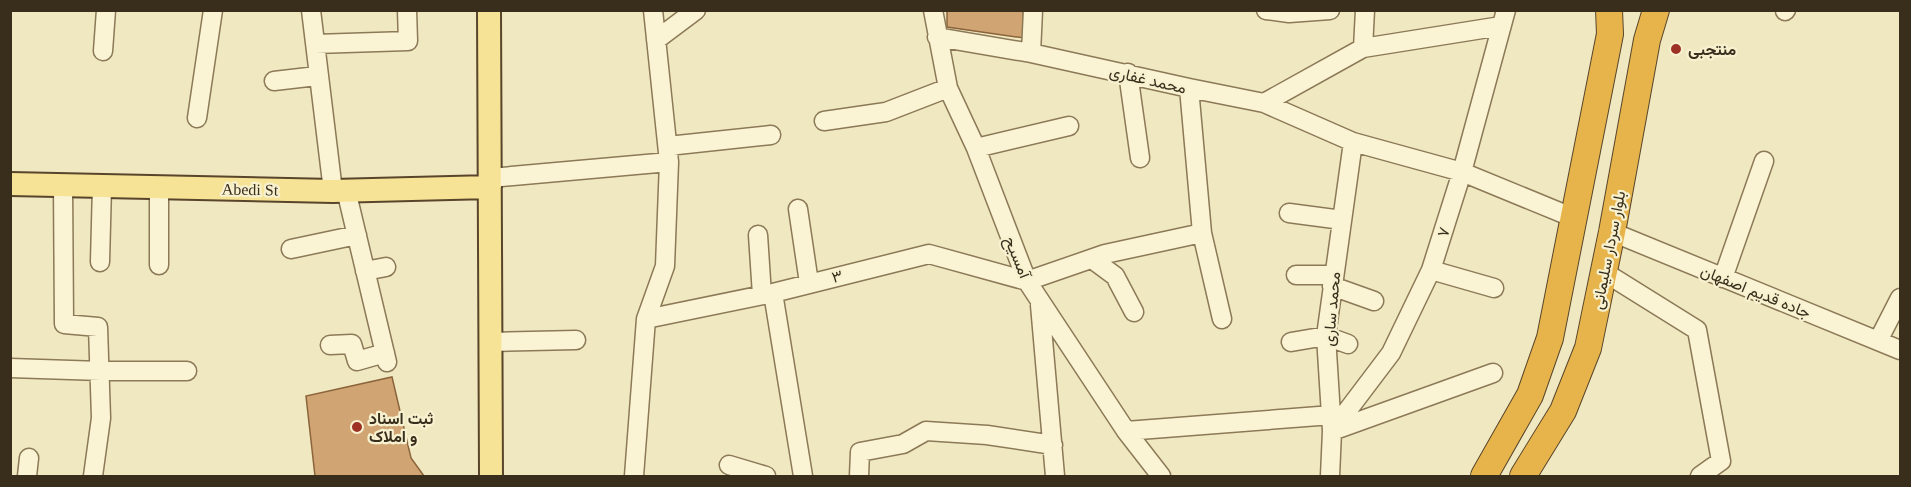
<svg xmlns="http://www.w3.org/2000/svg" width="1911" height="487" font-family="'Times New Roman',Vazirmatn,serif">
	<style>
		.building { fill: #d1a573; stroke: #8b643b; stroke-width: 1.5 }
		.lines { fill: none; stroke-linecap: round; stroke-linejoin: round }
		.minor-casing { stroke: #8b7957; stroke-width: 21 }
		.major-casing { stroke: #58452b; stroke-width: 26 }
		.highway-casing { stroke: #58452b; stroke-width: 28 }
		.minor { stroke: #fbf4d4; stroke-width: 18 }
		.major { stroke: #f6e395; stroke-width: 22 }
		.highway { stroke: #e6b44b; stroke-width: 26 }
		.poi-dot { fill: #9d3123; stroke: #f7f1d0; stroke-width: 2 }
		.labels { text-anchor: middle; stroke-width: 4.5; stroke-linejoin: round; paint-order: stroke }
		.poi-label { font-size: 16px; font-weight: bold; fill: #392e1c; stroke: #f7f1d0; text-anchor: start }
		.street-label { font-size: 16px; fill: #392e1c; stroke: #f7f1d0 }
	</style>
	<rect width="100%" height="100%" fill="#f0e8c0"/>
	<path class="building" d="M947 10H1023L1024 38 947 27Z
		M392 377 411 458 424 476H315L306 396Z"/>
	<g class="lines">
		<g class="minor-casing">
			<path id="minor" d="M311 10 333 191
				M933 10 948 88 976 148 1027 281 1126 431 1161 476
				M1266 10 1289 13 1330 10
				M1785 11 1786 10
				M937 37 1031 53 1189 88 1264 103 1353 142 1462 172 1574 218
				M656 40 696 10
				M315 44 408 41 407 10
				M1363 48 1365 10
				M103 51 106 10
				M1031 53 1033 10
				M1128 73 1140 158
				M274 81 317 76
				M1189 88 1202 233 1222 319
				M1264 103 1363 48 1501 26
				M197 118 213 10
				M824 121 886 112 948 88
				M668 146 771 135
				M976 148 1069 126
				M490 178 669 162
				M63 185 64 324 98 327 101 418 93 476
				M159 187V265
				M346 190 387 362
				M798 209 809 283
				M1289 213 1342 220
				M1612 232 1900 350
				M758 235 762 295
				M291 249 357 235
				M1092 259 1115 276 1134 312
				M100 262 102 186
				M1431 270 1494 288
				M365 271 386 267
				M1604 272 1697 330 1721 461 1700 476
				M1296 275H1333
				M1723 278 1764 161
				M1332 286 1374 301
				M773 293 803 476
				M1040 305 1055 476
				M646 319 773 293 929 254 1027 281 1105 254 1202 233
				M1878 341 1900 298
				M491 342 576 340
				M1291 342 1326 336 1348 344
				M330 345 352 344 357 361 385 353
				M10 368 101 371H187
				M1126 431 1332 415
				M1332 431 1391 353 1431 270 1462 172 1506 10
				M1332 431 1493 373
				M729 465 766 476
				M27 476 29 458
				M634 476 646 319 665 266 669 162 653 10
				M859 476 860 452 903 444 926 431 987 435 1053 445
				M1330 476 1332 431 1326 336 1353 142"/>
		</g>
		<g class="major-casing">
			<path id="major" d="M489 10 491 476
				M10 184 333 191 490 187"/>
		</g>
		<g class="highway-casing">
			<path id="highway" d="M1484 476 1530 395 1550 338 1610 34 1609 10
				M1523 476 1563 411 1588 348 1612 232 1647 40 1656 10"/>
		</g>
		<use href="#minor" class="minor"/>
		<use href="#major" class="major"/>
		<use href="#highway" class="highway"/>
	</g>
	<g class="poi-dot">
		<circle cx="1676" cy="49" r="6"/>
		<circle cx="357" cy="427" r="6"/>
	</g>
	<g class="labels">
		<g class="poi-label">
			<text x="1688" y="55">منتجبی</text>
			<text x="369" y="424">ثبت اسناد<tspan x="369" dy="18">و املاک</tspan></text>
		</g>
		<g class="street-label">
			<text transform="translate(1148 79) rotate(13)" y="6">محمد غفاری</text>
			<text transform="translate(250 189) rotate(1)" y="6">Abedi St</text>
			<text transform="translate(1443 232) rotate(-72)" y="6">۷</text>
			<text transform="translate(1608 250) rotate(-79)" y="6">بلوار سردار سلیمانی</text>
			<text transform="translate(1018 257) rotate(68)" y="6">آمسیح</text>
			<text transform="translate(837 276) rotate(-14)" y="6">۳</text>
			<text transform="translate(1756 291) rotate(22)" y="6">جاده قدیم اصفهان</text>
			<text transform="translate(1331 309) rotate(-85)" y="6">محمد ساری</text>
		</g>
	</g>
	<rect width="1911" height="487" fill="none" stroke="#392e1c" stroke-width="24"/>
</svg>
